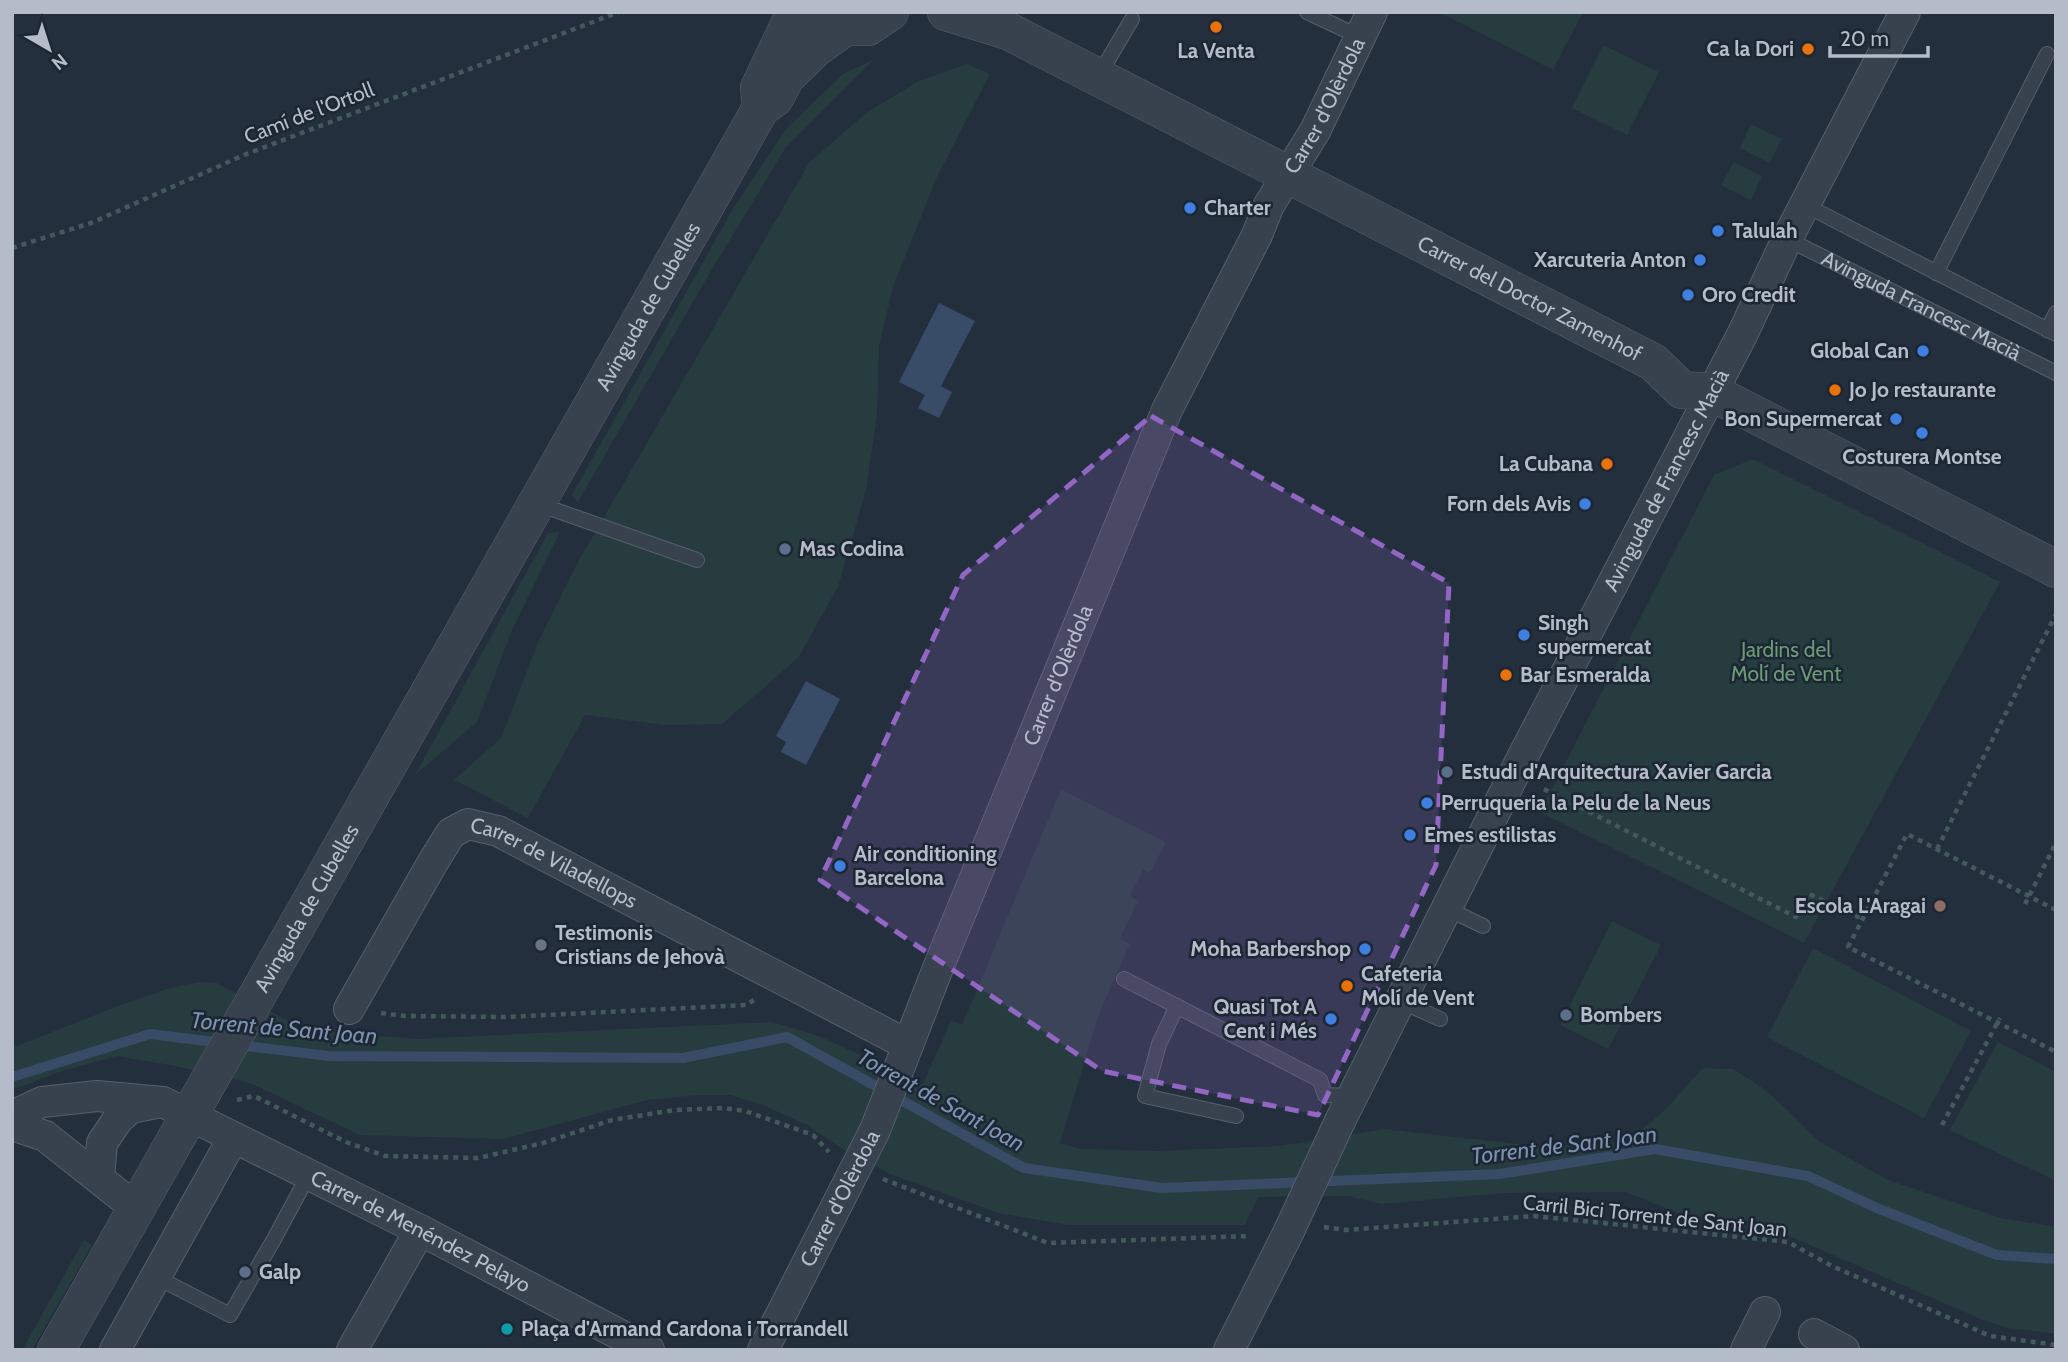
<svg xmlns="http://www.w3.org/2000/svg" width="2068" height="1362" font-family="Cabin,sans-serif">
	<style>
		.green { fill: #263c3f }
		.water { fill: #394c67 }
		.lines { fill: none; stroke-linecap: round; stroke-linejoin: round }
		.stream { stroke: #394c67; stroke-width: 10 }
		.service-casing { stroke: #565f6c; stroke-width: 16 }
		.minor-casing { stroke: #565f6c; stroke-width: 32 }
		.tertiary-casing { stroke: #565f6c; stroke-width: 38 }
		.path { stroke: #44595c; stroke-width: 4.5; stroke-dasharray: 5 5; stroke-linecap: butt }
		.service { stroke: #38414e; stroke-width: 14 }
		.minor { stroke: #38414e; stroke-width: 30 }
		.tertiary { stroke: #38414e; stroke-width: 37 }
		.minor-bridge-casing { stroke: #565f6c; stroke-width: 32; stroke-linecap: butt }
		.minor-bridge { stroke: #38414e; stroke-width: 30 }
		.marked { fill: #9266c3; fill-opacity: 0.2; stroke: #9266c3; stroke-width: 5; stroke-dasharray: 14 9; stroke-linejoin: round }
		.food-dot { fill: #e8710a; stroke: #1d2633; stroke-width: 2.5 }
		.shop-dot { fill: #3f7fe0; stroke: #1d2633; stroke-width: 2.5 }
		.service-dot { fill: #5c6f8a; stroke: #1d2633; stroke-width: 2.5 }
		.education-dot { fill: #8d6e63; stroke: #1d2633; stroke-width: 2.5 }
		.worship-dot { fill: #6b7280; stroke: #1d2633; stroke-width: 2.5 }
		.culture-dot { fill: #0f9aa8; stroke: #1d2633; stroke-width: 2.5 }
		.labels { text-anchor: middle; stroke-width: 5; stroke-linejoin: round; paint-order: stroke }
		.poi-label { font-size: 21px; font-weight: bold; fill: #b4bcc9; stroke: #1d2633; text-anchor: start }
		.street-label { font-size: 21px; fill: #b4bcc9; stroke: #1d2633 }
		.park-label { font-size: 21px; fill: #6b9a76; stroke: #1d2633 }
		.water-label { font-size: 23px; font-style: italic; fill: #7c92b1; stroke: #1d2633 }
	</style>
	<rect width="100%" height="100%" fill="#242f3e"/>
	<path class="green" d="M1439 12H1583L1553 70Z
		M1603 45 1659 72 1627 135 1572 108Z
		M873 60 786 147 705 281 578 502 572 495 733 209 786 129 843 74Z
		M967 64 990 74 937 177 893 287 879 346 877 415 866 490 838 587 798 658 722 724 664 725 585 715 528 818 454 780 501 738 537 645 574 569 809 163 866 113 919 81Z
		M1751 124 1782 139 1769 163 1740 148Z
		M1734 162 1762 176 1751 200 1721 185Z
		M1753 459 2000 582 1804 943 1540 812 1714 475Z
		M560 532 512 630 477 722 415 775 548 533Z
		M1061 789 1166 842 1150 873 1143 870 1130 895 1138 901 1120 938 1130 944 1099 1014 1060 1143 1081 1149 1158 1151 1280 1146 1384 1129 1544 1147 1615 1142C1651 1133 1678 1094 1703 1068L1733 1069 1760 1086 1784 1107 1820 1142 1888 1180 2001 1218 2056 1227V1334L2008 1328 1981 1319 1759 1223 1684 1215 1625 1192 1505 1193 1381 1204 1348 1196 1258 1197 1245 1225H1068L999 1213 895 1176 850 1154 807 1125 763 1105 730 1095H697L647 1100 503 1139 360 1135 250 1083 170 1065 117 1056 59 1072 12 1090V1048L113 1008 166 989 199 982 217 983 303 1029 416 1039 772 1022 819 1036 923 1084 951 1020 962 1025Z
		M1612 921 1661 945 1608 1049 1560 1025Z
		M1813 948 1971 1031 1924 1118 1767 1037Z
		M1998 1042 2056 1072V1181L1950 1130Z
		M84 1240 92 1245 32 1350H22Z"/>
	<path class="water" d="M939 303 975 321 941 386 952 392 939 418 918 408 925 395 899 382Z
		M806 681 840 699 806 765 781 752 786 742 776 736Z"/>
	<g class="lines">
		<path class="stream" d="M237 1045 329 1056 683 1058 787 1037 1024 1168 1162 1188 1500 1174 1655 1149 1808 1176 1879 1209 1997 1255 2056 1259
			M12 1077 150 1034 222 1043"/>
		<g class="service-casing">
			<g id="service">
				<path d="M1307 12 1360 37"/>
				<path d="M1098 77 1132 19"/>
				<path d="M1805 205 2056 334"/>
				<path id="s1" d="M1787 239 2056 373"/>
				<path d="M1936 273 2047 54"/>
				<path d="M2047 330 2056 313"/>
				<path d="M538 504 697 560"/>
				<path d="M1446 908 1483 926"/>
				<path d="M1124 979 1320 1080 1325 1095 1352 1096"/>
				<path d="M1400 1001 1440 1019"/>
				<path d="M1177 1006 1159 1044 1145 1096 1236 1116"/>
				<path d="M156 1277 230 1315 273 1241 309 1174"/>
			</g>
		</g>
		<g class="minor-casing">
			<g id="minor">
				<path id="s2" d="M349 1009 433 862 451 833 468 824 498 831 908 1045"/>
				<path id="s3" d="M12 1116 42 1102 97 1096 163 1102 420 1230 649 1350"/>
				<path id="s4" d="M1340 1121 1523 756 1742 335 1787 239 1905 12"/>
				<path d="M12 1125 45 1136 137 1209"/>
				<path d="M99 1177 102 1143 118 1119 131 1108 156 1103"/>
				<path d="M1814 1334 1844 1350"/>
				<path d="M115 1350 233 1138"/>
				<path d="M352 1350 420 1230"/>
				<path id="s5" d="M763 1350 875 1130 938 968 1167 410 1257 235 1269 205 1315 131 1372 12"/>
				<path d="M1229 1350 1289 1231"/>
				<path d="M1746 1350 1765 1312"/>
			</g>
		</g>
		<g class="tertiary-casing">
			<g id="tertiary">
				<path id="s6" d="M946 12 1008 31 1653 362 1682 390 1711 392 2056 569"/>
				<path d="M820 26 868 27 890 12"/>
				<path d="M760 98 759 88 795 12"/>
				<path id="s7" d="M56 1350 761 108 775 98 786 77 816 48 844 28"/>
			</g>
		</g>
		<path class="path" d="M12 248 91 223 244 155 619 12
			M1544 789 1796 917 1809 894 1863 919
			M1937 849 2056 614
			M2025 904 2056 843
			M2056 910 1907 834 1848 947 2056 1052
			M381 1013 405 1016 504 1017 747 1005 755 999
			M237 1100 254 1096 346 1142 385 1156 478 1158 543 1143 612 1120 675 1110 723 1108 745 1111 813 1135 829 1152
			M1942 1125 2000 1018
			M883 1179 1048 1243 1250 1236
			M1324 1227 1346 1230 1534 1216 1788 1242 1832 1266 1990 1336 2056 1345"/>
		<use href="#service" class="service"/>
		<use href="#minor" class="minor"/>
		<use href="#tertiary" class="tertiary"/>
		<g class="minor-bridge-casing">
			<path id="minor-bridge" d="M1289 1231 1340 1121"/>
		</g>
		<use href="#minor-bridge" class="minor-bridge"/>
	</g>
	<path class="marked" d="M1151 416 1449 583 1436 865 1318 1115 1102 1071 820 880 963 575Z"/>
	<g class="food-dot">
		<circle cx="1216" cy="27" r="7"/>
		<circle cx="1808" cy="49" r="7"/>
		<circle cx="1835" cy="390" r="7"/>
		<circle cx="1607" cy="464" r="7"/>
		<circle cx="1506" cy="675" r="7"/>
		<circle cx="1347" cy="986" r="7"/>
	</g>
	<g class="shop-dot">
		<circle cx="1190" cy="208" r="7"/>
		<circle cx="1718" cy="231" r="7"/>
		<circle cx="1700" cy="260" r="7"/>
		<circle cx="1688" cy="295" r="7"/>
		<circle cx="1923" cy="351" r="7"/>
		<circle cx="1896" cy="419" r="7"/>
		<circle cx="1922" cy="433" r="7"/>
		<circle cx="1585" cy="504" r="7"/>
		<circle cx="1524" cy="635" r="7"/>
		<circle cx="1427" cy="803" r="7"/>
		<circle cx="1410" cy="835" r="7"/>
		<circle cx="840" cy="866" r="7"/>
		<circle cx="1365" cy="949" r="7"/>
		<circle cx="1331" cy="1019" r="7"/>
	</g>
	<g class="service-dot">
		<circle cx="785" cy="549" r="7"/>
		<circle cx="1447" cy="772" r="7"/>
		<circle cx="1566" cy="1015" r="7"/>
		<circle cx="245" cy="1272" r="7"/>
	</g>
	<circle class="education-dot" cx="1940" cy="906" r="7"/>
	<circle class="worship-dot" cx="541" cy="945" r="7"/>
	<circle class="culture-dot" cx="507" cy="1329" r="7"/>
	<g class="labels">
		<g class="poi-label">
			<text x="1794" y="56" text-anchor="end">Ca la Dori</text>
			<text x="1216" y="58" text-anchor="middle">La Venta</text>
			<text x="1204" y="215">Charter</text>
			<text x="1732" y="238">Talulah</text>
			<text x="1686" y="267" text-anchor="end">Xarcuteria Anton</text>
			<text x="1702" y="302">Oro Credit</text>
			<text x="1909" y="358" text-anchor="end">Global Can</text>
			<text x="1849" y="397">Jo Jo restaurante</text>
			<text x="1882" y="426" text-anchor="end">Bon Supermercat</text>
			<text x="1922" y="464" text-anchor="middle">Costurera Montse</text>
			<text x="1593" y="471" text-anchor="end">La Cubana</text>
			<text x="1571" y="511" text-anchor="end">Forn dels Avis</text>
			<text x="799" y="556">Mas Codina</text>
			<text x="1538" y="630">Singh<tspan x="1538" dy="24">supermercat</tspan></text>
			<text x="1520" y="682">Bar Esmeralda</text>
			<text x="1461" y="779">Estudi d'Arquitectura Xavier Garcia</text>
			<text x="1441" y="810">Perruqueria la Pelu de la Neus</text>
			<text x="1424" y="842">Emes estilistas</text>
			<text x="854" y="861">Air conditioning<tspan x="854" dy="24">Barcelona</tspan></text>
			<text x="1926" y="913" text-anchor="end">Escola L'Aragai</text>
			<text x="555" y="940">Testimonis<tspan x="555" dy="24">Cristians de Jehovà</tspan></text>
			<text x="1351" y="956" text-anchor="end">Moha Barbershop</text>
			<text x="1361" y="981">Cafeteria<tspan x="1361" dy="24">Molí de Vent</tspan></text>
			<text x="1317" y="1014" text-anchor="end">Quasi Tot A<tspan x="1317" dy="24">Cent i Més</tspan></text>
			<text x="1580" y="1022">Bombers</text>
			<text x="259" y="1279">Galp</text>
			<text x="521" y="1336">Plaça d'Armand Cardona i Torrandell</text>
		</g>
		<g class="street-label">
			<text dy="7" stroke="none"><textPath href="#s5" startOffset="1367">Carrer d'Olèrdola</textPath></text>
			<text transform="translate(309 113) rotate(-21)" y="7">Camí de l'Ortoll</text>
			<text dy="7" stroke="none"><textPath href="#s6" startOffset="651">Carrer del Doctor Zamenhof</textPath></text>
			<text dy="7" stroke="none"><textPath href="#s1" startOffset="150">Avinguda Francesc Macià</textPath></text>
			<text dy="7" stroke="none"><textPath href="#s7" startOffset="1200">Avinguda de Cubelles</textPath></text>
			<text dy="7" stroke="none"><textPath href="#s4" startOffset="719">Avinguda de Francesc Macià</textPath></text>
			<text dy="7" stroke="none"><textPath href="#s5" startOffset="737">Carrer d'Olèrdola</textPath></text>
			<text dy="7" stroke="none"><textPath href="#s2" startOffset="317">Carrer de Viladellops</textPath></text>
			<text dy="7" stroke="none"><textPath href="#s7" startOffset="508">Avinguda de Cubelles</textPath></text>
			<text dy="7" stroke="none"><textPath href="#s5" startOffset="170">Carrer d'Olèrdola</textPath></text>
			<text transform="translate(1655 1216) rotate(6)" y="7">Carril Bici Torrent de Sant Joan</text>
			<text dy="7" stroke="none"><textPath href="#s3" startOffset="443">Carrer de Menéndez Pelayo</textPath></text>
		</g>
		<g class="park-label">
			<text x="1786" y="657">Jardins del<tspan x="1786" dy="24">Molí de Vent</tspan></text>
		</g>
		<g class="water-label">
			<text transform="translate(284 1028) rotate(5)" y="8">Torrent de Sant Joan</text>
			<text transform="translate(941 1100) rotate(29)" y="8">Torrent de Sant Joan</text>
			<text transform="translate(1564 1145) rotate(-7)" y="8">Torrent de Sant Joan</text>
		</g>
	</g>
	<rect width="2068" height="1362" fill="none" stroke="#b4bcc9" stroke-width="28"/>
	<g transform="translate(49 49) rotate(141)" stroke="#1d2633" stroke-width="5" paint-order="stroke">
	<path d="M0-5L12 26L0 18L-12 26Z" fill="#b4bcc9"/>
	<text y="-10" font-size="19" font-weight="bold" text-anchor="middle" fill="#b4bcc9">N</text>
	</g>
	<path d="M1830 46v10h98v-10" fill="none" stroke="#b4bcc9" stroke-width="3.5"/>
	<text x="1840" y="46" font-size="21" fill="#b4bcc9" stroke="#1d2633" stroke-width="5" paint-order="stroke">20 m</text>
</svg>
